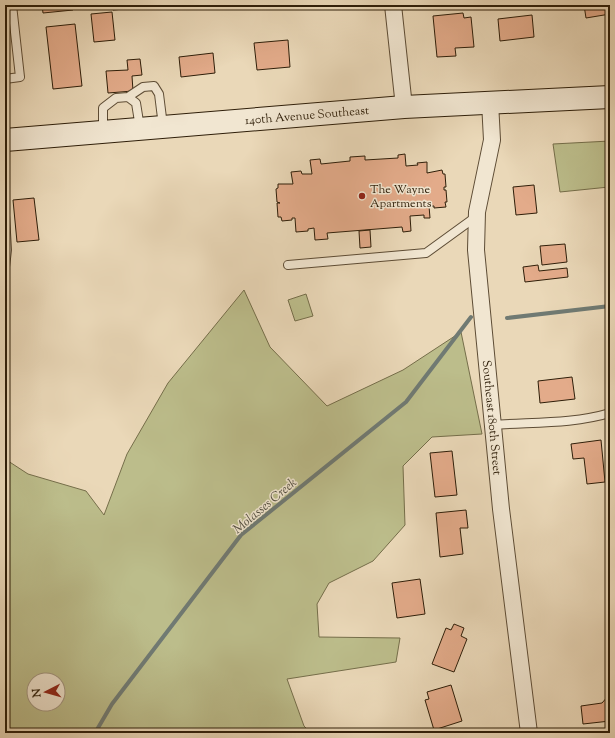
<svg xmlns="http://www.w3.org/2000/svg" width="615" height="738" font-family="'Sorts Mill Goudy',serif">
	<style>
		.green { fill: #bcbd8b; stroke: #756e4a; fill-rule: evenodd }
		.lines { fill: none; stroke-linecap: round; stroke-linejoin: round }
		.stream { stroke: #707a73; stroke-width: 4 }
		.building { fill: #e3ab8a; stroke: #2e1e09 }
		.service-casing { stroke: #5d4c35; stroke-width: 10 }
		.minor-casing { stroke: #5d4c35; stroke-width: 18 }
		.secondary-casing { stroke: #2e1e09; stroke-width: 24 }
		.service { stroke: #f1e6d1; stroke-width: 8 }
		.minor { stroke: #f1e6d1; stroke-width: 16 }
		.secondary { stroke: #f1e6d1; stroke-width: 22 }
		.poi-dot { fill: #8f2418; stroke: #f1e6d1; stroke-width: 1.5 }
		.labels { text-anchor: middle; stroke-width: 3; stroke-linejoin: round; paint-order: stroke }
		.street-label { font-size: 12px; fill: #2e1e09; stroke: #f1e6d1 }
		.poi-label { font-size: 12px; fill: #2e1e09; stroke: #f1e6d1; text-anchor: start }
		.water-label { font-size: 13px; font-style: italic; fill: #4f4c3e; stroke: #f1e6d1 }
	</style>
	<rect width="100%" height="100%" fill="#ead8b8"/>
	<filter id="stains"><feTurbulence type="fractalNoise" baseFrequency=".005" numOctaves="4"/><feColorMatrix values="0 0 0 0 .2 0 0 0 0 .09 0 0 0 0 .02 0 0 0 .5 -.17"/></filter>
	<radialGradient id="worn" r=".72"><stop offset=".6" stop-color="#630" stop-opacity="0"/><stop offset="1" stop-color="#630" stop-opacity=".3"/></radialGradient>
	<path class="green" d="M610 141V190L609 187 560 192 553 144Z
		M244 290 270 347 327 406 403 370 461 332 482 434 432 437 403 466 405 525 373 561 329 583 317 604 319 637 400 638 396 662 287 679 304 726 311 733H5V459L28 474 86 491 104 515 127 454 168 383ZM34 680H58V704H34Z
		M306 294 313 316 295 321 288 300Z"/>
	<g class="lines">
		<path class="stream" d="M507 318 610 306
			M95 733 112 704 241 535 406 402 471 317"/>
	</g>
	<path class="building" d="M42 5H73V10L43 13Z
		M112 5H134L135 8 113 10Z
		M584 5H610V14L586 18Z
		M112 12 115 40 94 42 91 14Z
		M463 13 464 18 471 17 474 47 455 48 456 56 437 57 433 16Z
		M532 15 534 37 500 41 498 19Z
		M75 24 82 86 53 89 46 27Z
		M288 40 290 67 257 70 254 43Z
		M213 53 215 73 181 77 179 57Z
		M140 59 142 75 132 76 133 91 108 93 106 71 128 70 127 60Z
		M405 154 406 166 418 165 417 163 427 162V173L442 170 443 174H445L446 187H444V190H446L447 202H445L446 207 434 208V206H429L430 218H424V215L410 216 411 231 403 232 402 227 327 233 328 239 315 240 314 228 308 229V231L296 232 295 218H292V220L282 221 281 217H278L277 203H280L277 202 276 189 278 188V184H293L291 172 301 171 302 174H312L310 160 320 159 321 164 350 161V157L365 156V160L398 158V155Z
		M534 185 537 213 516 215 513 187Z
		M34 198 39 240 17 242 13 200Z
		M370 230 371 247 360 248 359 231Z
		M565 244 567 262 542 265 540 246Z
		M538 265 539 271 567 268 568 277 525 282 523 267Z
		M572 377 575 399 540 403 538 381Z
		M601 440 605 482 587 484 584 458 573 459 571 444Z
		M452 451 457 495 435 497 430 453Z
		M466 510 468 528H460L463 554 440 557 436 513Z
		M420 579 425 614 397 618 392 583Z
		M454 624 464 628 461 636 467 639 454 672 432 664 446 628 451 630Z
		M451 685 462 721 434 730 425 700 429 699 427 692Z
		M609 695 610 721 583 724 581 706 602 703Z"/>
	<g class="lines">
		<g class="service-casing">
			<path id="service" d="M5 79 20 77 12 5
				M128 97 136 103 140 128
				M103 131V108L116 98 128 97 143 87 154 86 159 94 163 126
				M5 215 7 250 5 267
				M288 265 426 253 477 216
				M493 425C532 422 573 424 610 413"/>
		</g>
		<g class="minor-casing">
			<g id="minor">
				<path d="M393 5 404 107"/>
				<path id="s1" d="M490 102 492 140 477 212 476 250 501 509 529 733"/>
			</g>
		</g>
		<g class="secondary-casing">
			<g id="secondary">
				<path id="s2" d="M5 140 404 107 610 97"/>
			</g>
		</g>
		<use href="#service" class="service"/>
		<use href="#minor" class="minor"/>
		<use href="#secondary" class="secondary"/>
	</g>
	<circle class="poi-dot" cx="362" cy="196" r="4"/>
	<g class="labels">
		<g class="street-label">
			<text dy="4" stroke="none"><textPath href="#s2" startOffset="303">140th Avenue Southeast</textPath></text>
			<text dy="4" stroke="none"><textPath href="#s1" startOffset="318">Southeast 180th Street</textPath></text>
		</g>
		<g class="poi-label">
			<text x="370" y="193">The Wayne<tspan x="370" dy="14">Apartments</tspan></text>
		</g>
		<g class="water-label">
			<text transform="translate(264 505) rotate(-40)" y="5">Molasses Creek</text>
		</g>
	</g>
	<rect width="615" height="738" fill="none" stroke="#ead8b8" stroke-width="20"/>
	<rect x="6" y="6" width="603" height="726" fill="none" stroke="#2e1e09" stroke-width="2"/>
	<rect x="10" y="10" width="595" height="718" fill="none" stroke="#2e1e09"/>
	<g transform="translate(46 692) rotate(264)"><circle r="19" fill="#f1e6d1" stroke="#a39681"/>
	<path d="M0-3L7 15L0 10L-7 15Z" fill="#8f2418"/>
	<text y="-6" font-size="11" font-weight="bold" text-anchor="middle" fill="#2e1e09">N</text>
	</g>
	<rect width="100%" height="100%" filter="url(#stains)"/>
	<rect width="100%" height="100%" fill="url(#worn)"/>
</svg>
